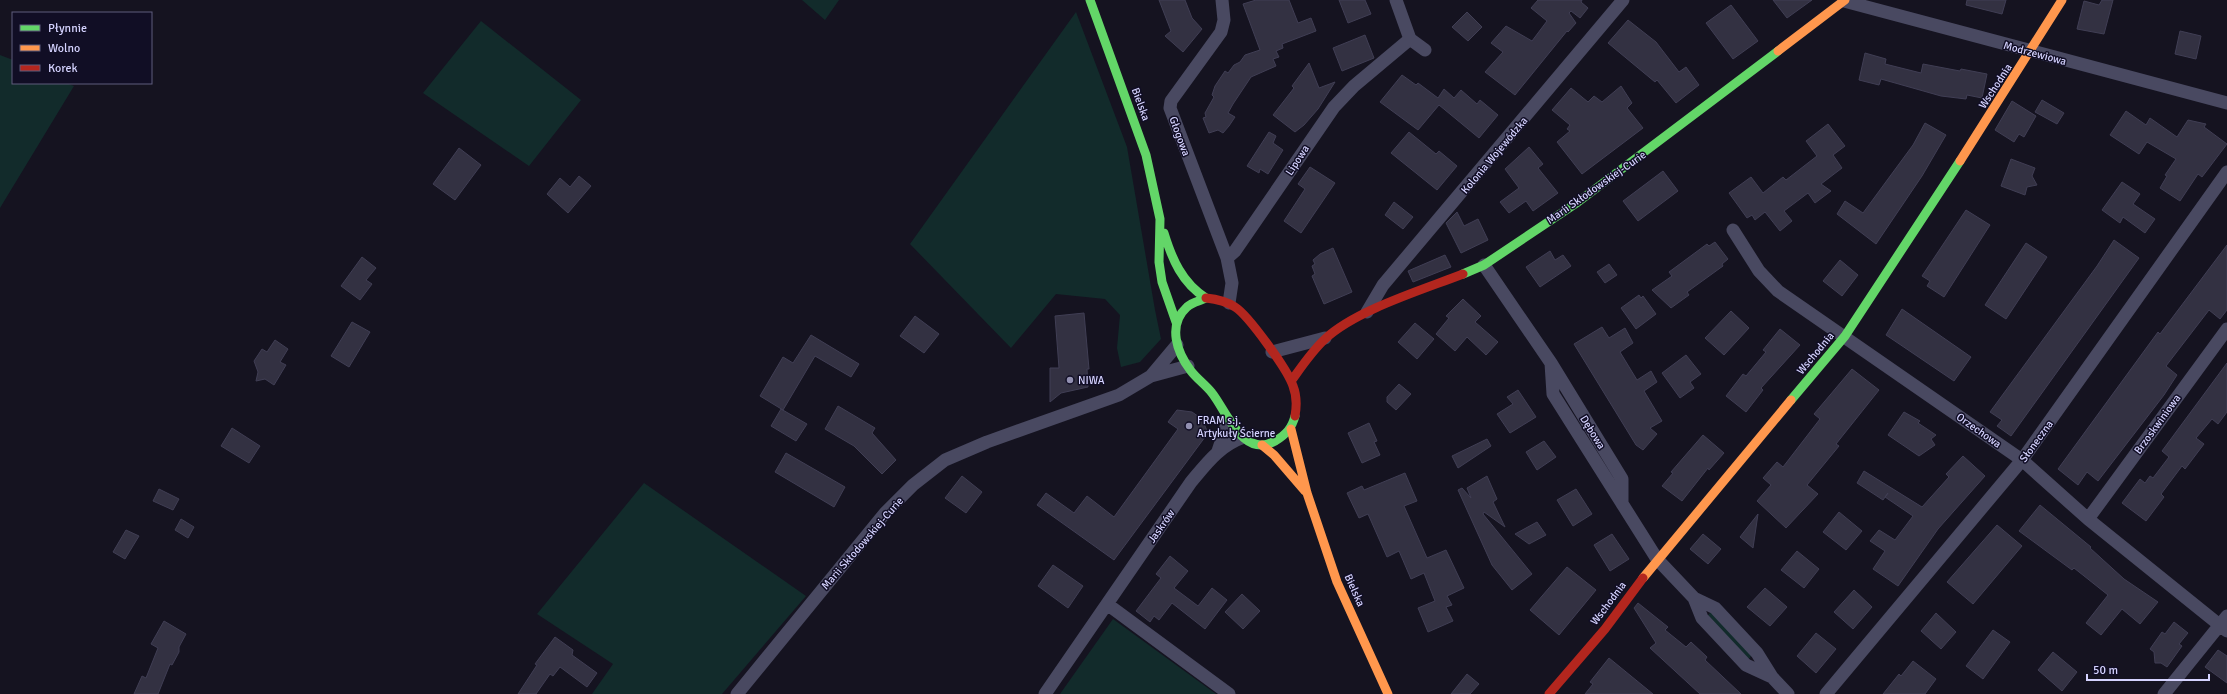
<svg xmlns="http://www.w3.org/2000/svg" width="2227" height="694" font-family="Signika,sans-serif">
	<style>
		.green { fill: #122b2b }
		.building { fill: #333142; stroke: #403e54 }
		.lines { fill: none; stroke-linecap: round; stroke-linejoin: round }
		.street { stroke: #494961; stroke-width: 13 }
		.fast { stroke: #63d668; stroke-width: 9 }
		.slow { stroke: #ff974d; stroke-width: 9 }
		.jam { stroke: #b3261e; stroke-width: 9 }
		.poi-dot { fill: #9290b1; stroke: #110e25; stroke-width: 1.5 }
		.labels { text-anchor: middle; stroke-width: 3; stroke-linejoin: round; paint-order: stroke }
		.street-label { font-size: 11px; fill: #d5d3ff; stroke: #110e25 }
		.poi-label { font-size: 11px; fill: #d5d3ff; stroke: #110e25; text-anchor: start }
	</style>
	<rect width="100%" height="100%" fill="#151320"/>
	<path class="green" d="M802 0H839L825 20Z
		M1076 12 1127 147 1155 310 1161 339 1140 362 1121 367 1117 348 1120 315 1105 299 1056 294 1011 348 910 244Z
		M481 21 581 100 529 166 423 93Z
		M0 55 13 60V83H66L74 86 0 208Z
		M644 483 806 596 722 694H592L613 664 537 614Z
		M1711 612 1751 655 1750 658 1747 659 1708 615Z
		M1113 619 1216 694H1060Z"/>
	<path class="building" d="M1159 0H1185L1192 18 1202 29 1183 52 1165 36 1171 31Z
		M1256 0H1289L1298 23 1311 18 1316 31 1282 44 1283 48 1276 51 1279 57 1273 59 1276 66 1251 77 1233 104 1228 113 1235 117 1229 126 1223 133 1218 130 1209 133 1203 118 1206 117 1205 113 1214 97 1212 95 1215 86 1225 71 1228 73 1234 65 1240 62 1245 55 1260 50 1243 4Z
		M1339 0H1365L1371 14 1348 23Z
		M1538 0H1582L1581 2 1588 8 1580 18 1571 11 1569 13 1576 23 1568 32 1567 31 1515 95 1485 72 1503 52 1491 43 1506 26 1532 41 1547 21 1531 8Z
		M1773 0H1812L1787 18Z
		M1967 0H2006L2002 14 1966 5Z
		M2102 0H2113L2104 34 2077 29 2084 1 2099 5Z
		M1731 5 1758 41 1733 59 1706 23Z
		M1467 12 1482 27 1468 41 1452 27Z
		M1628 20 1656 42 1679 72 1686 67 1699 85 1676 103 1657 80 1655 82 1608 43Z
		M2180 31 2201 36 2196 59 2175 54Z
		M1365 35 1374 58 1342 71 1333 48Z
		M1865 53 1886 59 1885 64 1921 73 1923 64 1960 71 1961 69 1987 74 1982 98 1967 95 1966 99 1941 96 1881 79 1879 85 1859 80Z
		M1309 63 1319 88 1335 82 1318 109 1304 125 1295 132 1273 115 1294 88 1292 86Z
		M1402 75 1416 85 1418 83 1438 98 1444 89 1454 98 1461 90 1477 104 1480 100 1498 115 1479 138 1439 105 1418 130 1380 102Z
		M1621 86 1632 103 1627 108 1643 128 1582 174 1557 142 1570 131 1567 129 1570 125 1552 110 1571 88 1588 102 1594 96 1602 102Z
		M2042 100 2064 113 2057 124 2035 112Z
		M2012 101 2036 116 2024 137 2019 134 2014 142 1995 130Z
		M2126 111 2146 125 2150 118 2177 137 2188 120 2206 124 2204 127 2227 144 2202 177 2198 174 2180 201 2160 188 2167 176 2165 175 2176 159 2147 142 2139 154 2110 135Z
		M1925 123 1946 135 1922 176 1876 244 1837 214 1845 201 1863 213 1913 145Z
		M1828 124 1845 146 1833 155 1842 168 1821 184 1831 191 1815 203 1808 193 1784 211 1792 221 1780 231 1765 212 1755 220 1752 215 1747 218 1729 193 1751 177 1763 193 1783 177 1786 180 1817 156 1806 141Z
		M1269 132 1276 136 1273 143 1283 150 1268 174 1260 169 1259 173 1247 166Z
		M1409 132 1436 154 1439 151 1457 166 1437 190 1391 153Z
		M1529 147 1543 164 1538 168 1558 193 1533 211 1526 201 1509 213 1500 202 1519 188 1505 169Z
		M459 148 481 165 455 200 433 184Z
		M2011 159 2035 168 2032 176 2037 185 2027 187 2025 195 2001 186Z
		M1310 167 1335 183 1301 233 1284 221 1305 189 1298 184Z
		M1663 171 1678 191 1638 221 1623 201Z
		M579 176 591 186 568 213 547 194 560 178 570 187Z
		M2122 182 2140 194 2133 204 2155 219 2145 233 2123 217 2120 223 2102 210Z
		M1394 202 1413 217 1403 229 1385 215Z
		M1966 210 1990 225 1944 297 1927 286 1930 281 1922 276Z
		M1457 212 1464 226 1478 219 1488 240 1461 253 1446 223Z
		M2114 240 2139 258 2011 436 1997 426 2002 420 1990 412 2097 266Z
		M1715 242 1728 259 1722 264 1723 266 1687 292 1689 295 1671 308 1652 290 1672 276 1669 272 1707 244 1709 246Z
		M2026 243 2047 257 2006 319 1985 305Z
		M2227 245V310L2220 319 2209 310 2166 366 2177 375 2164 395 2098 481 2087 472 2078 485 2058 469 2158 332 2160 334Z
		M1333 248 1352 292 1324 304 1312 276 1315 274 1312 266 1315 264 1313 260 1320 254Z
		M1550 251 1555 260 1563 255 1571 266 1540 287 1526 267Z
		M1445 255 1451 267 1413 282 1408 271Z
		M362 257 376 268 366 280 372 284 360 300 341 286Z
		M1840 260 1858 275 1842 296 1823 281Z
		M1609 264 1617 275 1605 283 1597 272Z
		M1639 295 1641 298 1643 296 1656 314 1636 329 1621 308Z
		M1463 299 1481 316 1475 322 1498 342 1486 355 1467 337 1455 351 1436 334 1449 318 1446 316Z
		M1902 309 1971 357 1954 381 1886 335Z
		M1731 311 1749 328 1724 355 1705 338Z
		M1084 313 1089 369H1087L1088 387 1061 393 1050 402V368H1059L1055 316Z
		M915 316 939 334 924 353 900 336Z
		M352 322 370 332 349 367 331 356Z
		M1415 323 1434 339 1417 359 1398 342Z
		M1602 327 1609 338 1625 328 1633 343 1620 352 1637 380 1651 371 1657 382 1644 391 1662 421 1650 428 1657 434 1643 450 1636 445 1574 344Z
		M1780 329 1800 345 1761 388 1763 390 1746 412 1726 396 1743 374 1746 376 1766 352 1763 350Z
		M811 335 859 364 851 377 815 356 783 410 760 396 783 357 793 363Z
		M275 340 288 349 280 362 286 365 274 385 265 379 256 381 258 372 254 361 262 349 267 352Z
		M1686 355 1701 374 1690 382 1694 388 1680 398 1662 373Z
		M2227 363V412L2218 424 2212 419 2196 438 2204 444 2185 469 2182 466 2161 494 2164 497 2146 521 2122 503 2140 479 2145 483 2150 476 2153 478 2169 457 2162 451Z
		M1852 369 1879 390 1836 444 1839 446 1807 485 1818 494 1786 528 1757 501 1771 485 1763 478 1777 462 1783 467 1820 419 1814 414Z
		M1399 384 1411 394 1396 410 1387 402V397Z
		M1518 390 1536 417 1510 433 1497 414 1513 404 1507 397Z
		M838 406 875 428 872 433 896 460 882 474 854 446 825 429Z
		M781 409 807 424 796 441 771 426Z
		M1177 410 1192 412 1202 419 1208 433 1114 560 1037 505 1046 493 1074 513 1087 496 1114 517 1178 429 1168 422Z
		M1904 412 1920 421 1918 423 1936 435 1931 439 1935 445 1919 456 1888 435Z
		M1369 423 1377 441 1374 442 1380 455 1362 463 1348 433Z
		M232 428 260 446 249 463 221 446Z
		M1703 435 1724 453 1709 470 1708 468 1682 501 1662 486 1673 473 1671 472Z
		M1487 439 1491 446 1458 468 1452 456Z
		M1544 441 1556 457 1537 470 1526 452Z
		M786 453 845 487 834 507 775 472Z
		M1963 456 1985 476 1938 529 1898 586 1873 569 1885 551 1870 541 1879 530 1895 540 1913 516 1885 497 1888 493 1883 500 1857 483 1864 471 1922 507 1949 477 1946 474Z
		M1405 473 1417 501 1404 506 1427 558 1446 550 1464 588 1447 596 1452 605 1446 607 1453 621 1428 632 1418 608 1435 601 1424 573 1411 579 1399 551 1387 557 1368 514 1359 518 1347 493 1362 486 1364 490Z
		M962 476 982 492 966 513 945 498Z
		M1487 476 1497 499 1493 502 1505 527 1484 512 1483 514 1532 574 1512 590 1492 565 1458 490 1462 488 1471 498 1467 488Z
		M159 489 179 499 173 510 153 501Z
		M1576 489 1592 514 1573 526 1557 500Z
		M2040 505 2091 547 2090 548 2124 579 2158 602 2140 624 2122 609 2101 635 2086 623 2108 595 2074 568 2072 570 2019 531Z
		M1839 512 1862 531 1846 550 1823 532Z
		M1758 514 1753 548 1740 537Z
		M181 519 194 527 188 538 175 530Z
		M1537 522 1546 535 1529 544 1515 534Z
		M1997 525 2022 546 1973 604 1947 582Z
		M126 530 139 536 125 559 113 552Z
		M1612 534 1629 559 1610 571 1594 545Z
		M1703 534 1721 549 1708 564 1690 549Z
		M1797 551 1819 569 1804 588 1781 570Z
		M1170 556 1188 571 1174 588 1198 606 1212 588 1227 600 1205 629 1172 603 1159 620 1154 616 1150 622 1136 611 1161 578 1156 574Z
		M1053 565 1083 586 1068 608 1038 586Z
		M1567 567 1596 590 1559 635 1530 610Z
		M1765 588 1787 607 1770 626 1747 607Z
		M1854 590 1872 607 1853 629 1834 612Z
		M1242 594 1260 611 1243 629 1225 612Z
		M1638 603 1668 627 1665 630 1686 647 1691 642 1707 657 1705 660 1741 694H1700L1650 648 1656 643 1634 608Z
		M1936 613 1956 632 1941 649 1921 631Z
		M164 621 186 634 179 647V652L172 665 170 664 158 694H134L142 676 146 678 158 648 151 644Z
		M2174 622 2188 633 2179 644 2182 646 2167 667 2161 663H2155L2154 652 2150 649 2162 632 2165 634Z
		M1993 630 2010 642 1983 679 1966 666Z
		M1816 633 1836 649 1816 673 1797 656Z
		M555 637 573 650 572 655 597 673 587 687 560 667 553 676 550 674 536 694H518L537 665 535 664Z
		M2218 650 2227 656V683L2205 667Z
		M2053 652 2077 672 2062 691 2038 670Z
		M1609 658 1653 694H1585L1593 684 1590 682Z
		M1913 661 1936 679 1925 694H1883L1899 674 1901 676Z
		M1467 674 1479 684 1470 694H1451Z"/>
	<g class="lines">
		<path class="street" d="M1222 0 1224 20 1221 32 1171 101 1170 108 1227 258 1232 283 1229 303
			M1396 0 1410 39 1425 50
			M1844 1 2227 103
			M1733 230 1759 271 1778 291 2022 460 2088 519 2227 631
			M1227 258 1235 251 1334 107 1354 86 1410 39
			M1484 265 1551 363 1622 479V504
			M1367 312 1383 285 1623 0
			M1272 352 1325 338
			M1551 363 1553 394 1657 559 1694 598 1702 618 1746 665 1772 677
			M1151 376 1177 345
			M1218 451 1228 421
			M2088 519 2227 329
			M1694 598 1715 608 1757 653 1772 677 1788 694
			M1107 604 1229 694
			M737 694 885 513 913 485 945 460 987 442 1119 395 1151 376 1188 366
			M1045 694 1191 482C1207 463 1219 446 1244 437
			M1826 694 2022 460 2227 172
			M2164 694 2227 616"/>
		<path class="fast" d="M1090 0 1146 155 1160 219 1159 262 1162 282 1176 322
			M1164 233C1172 259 1182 283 1206 298
			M1463 274 1484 265 1578 202 1778 51
			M1206 298C1200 301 1192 302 1187 307 1167 325 1177 353 1191 371 1197 379 1206 385 1212 393 1227 412 1243 459 1275 441 1286 435 1292 428 1295 416
			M1791 400 1845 336 1960 161"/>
		<path class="slow" d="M1778 51 1845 0
			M1960 161 2062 0
			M1291 429 1307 493 1337 582 1388 694
			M1262 445 1274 455 1305 491
			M1643 578 1791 400"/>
		<path class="jam" d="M1206 298C1216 299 1226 301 1235 307 1248 315 1288 370 1293 386 1297 396 1297 405 1295 416
			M1292 380C1302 366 1312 351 1325 339 1356 310 1422 290 1463 274
			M1549 694 1605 629 1643 578"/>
	</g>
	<g class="poi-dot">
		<circle cx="1070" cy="380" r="4"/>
		<circle cx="1189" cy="426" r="4"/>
	</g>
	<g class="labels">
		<g class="street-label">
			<text transform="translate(2035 53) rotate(15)" y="4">Modrzewiowa</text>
			<text transform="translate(1995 86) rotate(-57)" y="4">Wschodnia</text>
			<text transform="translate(1141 104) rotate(70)" y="4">Bielska</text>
			<text transform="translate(1180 136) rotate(70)" y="4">Głogowa</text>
			<text transform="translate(1494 155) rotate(-50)" y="4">Kolonia Wojewódzka</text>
			<text transform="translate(1297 160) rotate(-57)" y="4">Lipowa</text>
			<text transform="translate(1596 187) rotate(-35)" y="4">Marii Skłodowskiej-Curie</text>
			<text transform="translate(1815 353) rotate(-50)" y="4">Wschodnia</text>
			<text transform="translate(2157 424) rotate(-54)" y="4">Brzoskwiniowa</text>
			<text transform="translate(1979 430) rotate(35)" y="4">Orzechowa</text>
			<text transform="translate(1593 432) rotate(58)" y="4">Dębowa</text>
			<text transform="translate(2036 441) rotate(-54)" y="4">Słoneczna</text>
			<text transform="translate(1161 526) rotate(-55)" y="4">Jaskrów</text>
			<text transform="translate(862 543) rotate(-49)" y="4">Marii Skłodowskiej-Curie</text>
			<text transform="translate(1355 590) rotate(66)" y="4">Bielska</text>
			<text transform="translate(1608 603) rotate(-53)" y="4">Wschodnia</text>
		</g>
		<g class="poi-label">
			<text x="1078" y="384">NIWA</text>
			<text x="1197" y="424">FRAM s.j.<tspan x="1197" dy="13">Artykuły Ścierne</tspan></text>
		</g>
	</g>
	<rect x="12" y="12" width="140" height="72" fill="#110e25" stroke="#5f5d7c"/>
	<rect x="20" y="25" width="20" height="6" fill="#63d668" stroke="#5f5d7c"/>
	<text x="48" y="32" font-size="12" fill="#d5d3ff">Płynnie</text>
	<rect x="20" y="45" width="20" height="6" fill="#ff974d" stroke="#5f5d7c"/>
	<text x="48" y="52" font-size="12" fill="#d5d3ff">Wolno</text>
	<rect x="20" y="65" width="20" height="6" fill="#b3261e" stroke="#5f5d7c"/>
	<text x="48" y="72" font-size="12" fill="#d5d3ff">Korek</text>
	<path d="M2087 674v6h122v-6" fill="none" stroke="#d5d3ff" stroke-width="2"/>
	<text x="2093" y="674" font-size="12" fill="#d5d3ff" stroke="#110e25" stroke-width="3" paint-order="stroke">50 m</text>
</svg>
